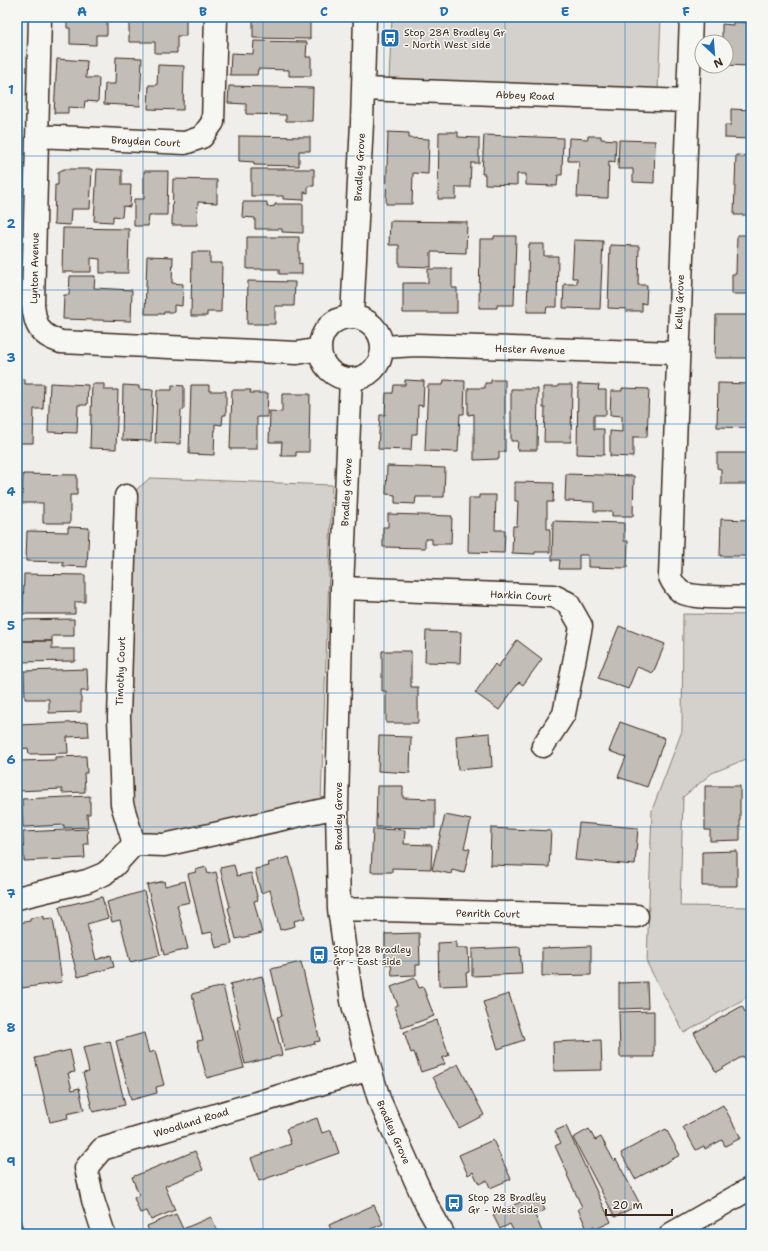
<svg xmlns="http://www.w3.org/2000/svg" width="768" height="1251" font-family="'Shantell Sans',sans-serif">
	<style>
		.green { fill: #d4d1cc; stroke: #887e75 }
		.building { fill: #c2bdb7; stroke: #3b2a1e }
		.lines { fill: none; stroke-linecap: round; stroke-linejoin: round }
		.minor-casing { stroke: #3b2a1e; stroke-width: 25 }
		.minor { stroke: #f6f6f2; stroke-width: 22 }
		.rail-casing { stroke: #3b2a1e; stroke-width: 4.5 }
		.rail { stroke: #f6f6f2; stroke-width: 3; stroke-dasharray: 9; stroke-linecap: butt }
		.grid { fill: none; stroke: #1f6fb2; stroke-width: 1; stroke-opacity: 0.55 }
		.labels { text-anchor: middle; stroke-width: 3; stroke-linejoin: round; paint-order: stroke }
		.poi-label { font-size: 10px; fill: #3b2a1e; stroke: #f6f6f2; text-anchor: start }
		.street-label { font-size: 10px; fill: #3b2a1e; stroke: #f6f6f2 }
		.neatline { fill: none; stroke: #1f6fb2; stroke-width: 1.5 }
		.grid-label { font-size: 13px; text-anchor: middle; font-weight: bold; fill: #1f6fb2 }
	</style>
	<rect width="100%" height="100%" fill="#efeeea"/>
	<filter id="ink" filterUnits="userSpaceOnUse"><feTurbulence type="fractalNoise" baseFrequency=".025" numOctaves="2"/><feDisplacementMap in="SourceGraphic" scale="8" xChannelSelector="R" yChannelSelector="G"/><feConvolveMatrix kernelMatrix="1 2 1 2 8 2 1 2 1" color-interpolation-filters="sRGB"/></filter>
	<g filter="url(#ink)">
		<path class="green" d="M392 17H661L658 90 389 79Z
			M150 478 332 485 321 802 138 840 127 804 130 495Z
			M683 614 751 615V757L712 773 683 797 680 906 751 907V995L684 1033 647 963 652 810 682 731Z"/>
		<path class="building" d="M67 17H107V35H96V45L70 44V28H67Z
			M129 17H186V36H177V53H155V42H129Z
			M253 17H310V39L253 38Z
			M733 22 751 23 749 66 726 65V42H722V24L733 25Z
			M254 41 307 42 306 57H311V76H289V70L258 69 257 75H230L231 53 253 54Z
			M116 57 142 58 140 106 104 104 105 84H115Z
			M57 59 87 61 86 78H99L98 102 85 101 84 108 68 107V113H54Z
			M158 65 184 66 183 110 148 109 149 85H157Z
			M229 86 313 88 312 121H286V115L246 114V104L228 103Z
			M731 109 751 110V139L725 138V125H731Z
			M388 132 409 133V138L429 139 428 174 413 173 412 204H386Z
			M439 132H458V137L479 138V163H471L470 187H456V199H438Z
			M484 135 563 138 562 175H558L557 186 526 185V174H517V185L485 184V174H482Z
			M239 136 310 137V151H299V166L254 165V162L239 161Z
			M588 136H601V139L616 140 615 162 609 161 608 198 577 197 579 161H568L569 138 588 139Z
			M619 140 655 141 654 183 633 182V169H618Z
			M736 155 751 156V215H734Z
			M64 169H92L90 209H71L70 225 54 224 55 185H58V172Z
			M97 169 122 170V185H131L130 207 123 206 122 217 113 216V222L94 221Z
			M251 169H314V186H308V193L304 192V200L283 199V196H251Z
			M144 171H168L167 215H149L148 226H134V199H144Z
			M173 179 217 180V203L198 202 197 225H172Z
			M243 202H267V207L275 206V204H303V233L282 232V229H255V218L242 217Z
			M390 221 467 222 466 253 431 252V267L399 266V245H389Z
			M63 228 129 229 128 273H100V259L91 258V272H62Z
			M737 235H751V294H732V274H736Z
			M494 236H516L514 305H497V308H479L480 239H494Z
			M247 237H299V264L302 263V274H279V269H247Z
			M574 240 603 241 600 309 563 308 564 284H577V278H572Z
			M529 244H544V256H558L557 307H547L546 312H527Z
			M610 245 639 246 638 285H647L646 304 642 303V311H626L627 309 608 308Z
			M192 252H210V263H222L221 312H207V316H191Z
			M147 256 173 257 172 283 183 284 182 306 174 305V312H164V314H145Z
			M428 269H452V288H457V313H403V283H428Z
			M70 276H95L94 288 132 290 131 321 63 319 64 295H69Z
			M248 281 295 282 294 306H275V324H247Z
			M716 315H751V358H715Z
			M17 378 25 379V384H44L43 409H34L33 443H17Z
			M405 380 424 381 423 406 418 405 417 434H412L411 450 378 449 380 415H385L386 393H393L394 385H405Z
			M444 380 465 381 464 414H460L458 452 425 451 428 385H443Z
			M491 380H505V452H499V459L474 460V414L468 415V388H485V383H491Z
			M50 383 88 385 87 405H78L77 433 48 432Z
			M718 383 751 384V428L717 427Z
			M92 384H104V390H118L116 449 90 448Z
			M578 384 599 385 598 390H606V415H594V429H604V455L577 454Z
			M123 385 139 386V389L153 390 151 441 122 440Z
			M172 385 184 386V410H181L180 444 155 443 157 390H172Z
			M191 385H209V391H226V415H223L222 425 215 424 214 455 189 454Z
			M558 385H572L571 442H544L545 408H543V387H558Z
			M622 388 649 389 647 437H633V457L610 456V431L622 432V416L610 415 611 391H622Z
			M511 389H538L537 450H517L518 441H511Z
			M232 390H251L250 393H268L267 417H257V449H230Z
			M282 394H310L309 452H296V456H281L282 442H269L270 411 282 412Z
			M717 453H751V484H721V469L717 468Z
			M387 466 445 468 444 497H416L415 504 395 503V495L386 494Z
			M23 474 77 475V495H70V523H43V503H22Z
			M566 474 634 476 633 516H612V511H594V502L565 501Z
			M515 482 554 483 553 502H547V529H550V552H535V554L512 553 513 526H517L518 501H515Z
			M479 495H496L495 530H505L504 553 468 552 469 498H479Z
			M388 514 452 516 451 544H432V539H425V548L383 547V527H388Z
			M721 519 751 520V556H720Z
			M553 521 624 523V541H628L627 568 588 567V555H579V569H559L560 560H552Z
			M68 527 89 528 87 567 63 566V562L26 561 27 531 68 532Z
			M24 574 85 575V602H75V614H23Z
			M74 619V636H52V641H17V620Z
			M619 626 665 644 653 673 637 667 628 689 598 678Z
			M426 631 461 632 460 663 425 662Z
			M517 640 542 659 523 685 519 682 499 710 475 693 495 664 498 667Z
			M17 641H52V649H75V661L18 662Z
			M382 651H411V687H418V723H386V691H382Z
			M87 669 88 691H81V712L49 713V699H25L24 671Z
			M88 722 89 736 67 737 68 753 29 754 28 748 18 749 17 725Z
			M620 722 665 738 647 787 618 777 626 757 609 751Z
			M490 733 492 767 458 770 456 736Z
			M379 736 411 737 410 773 378 771Z
			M86 756 87 773H84L85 792 62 793V789L17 791V761L55 760V757Z
			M377 786H403V798L435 799V828L376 827Z
			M705 786H740V840L710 841V830H705Z
			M90 796V814H87L88 827 64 828V825L23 827 22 799Z
			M445 815 471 820 464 848 470 849 464 873 452 870 451 874 432 870Z
			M579 823 638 828 635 865 575 860Z
			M491 828 551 831 549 867 490 865Z
			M87 829 88 844H84L85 858 24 861 23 832Z
			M373 829 405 830 404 844 432 845 431 869 392 868V872H371Z
			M737 851V886H702V852Z
			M289 857 305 918 294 921 295 926 280 930 270 890 261 893 255 869 269 866 268 863Z
			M234 865 237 876 251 873 258 900 254 901 262 933 236 939 228 908 230 907 220 868Z
			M206 867 208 874 216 872 232 944 216 948 212 932 202 934 188 874 196 872 195 870Z
			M164 881 165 886 185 881 190 902 177 905 188 949 164 955 147 885Z
			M144 891 160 955 130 962 120 920 112 922 107 902Z
			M102 897 108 918 87 924 96 960 111 955 114 967 78 977 59 907Z
			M44 916V919L53 918 62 982 22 988 20 968 17 969V921L19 920V923L30 921V918Z
			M419 933 420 965H416V975L392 976 391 964H385V934Z
			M456 942V948H468L469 972 466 973 467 985 439 986 438 943Z
			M591 946V975L542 976V948Z
			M520 947 522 974 472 976V949Z
			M301 962 320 1041 314 1042 315 1044 285 1051 277 1017 282 1016 271 969Z
			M262 976 282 1055 245 1064 237 1031 241 1029 230 984Z
			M415 978 419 988 423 987 434 1016 402 1028 394 1007 398 1005 391 987Z
			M647 982 648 1008 619 1009V983Z
			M223 986 244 1068 207 1078 197 1041 203 1040 192 994Z
			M509 994 524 1040 498 1049 483 1002Z
			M742 1006 745 1012 751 1009V1070L743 1056 716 1072 694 1033Z
			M654 1011V1057H620L619 1012Z
			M437 1020 449 1055 442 1058 445 1064 421 1072 414 1052 411 1053 404 1032Z
			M144 1033 149 1053 155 1051 164 1085 156 1087 157 1093 131 1100 116 1041Z
			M601 1040 602 1070 554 1071 553 1042Z
			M110 1041 125 1105 93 1112 83 1073 89 1072 83 1047Z
			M70 1050 75 1072 68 1073 72 1090 79 1088 84 1110 67 1114 68 1118 50 1122 35 1058Z
			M458 1064 484 1115 459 1128 433 1077Z
			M723 1105 741 1138 725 1146 722 1140 705 1149 704 1146 696 1150 683 1127Z
			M317 1118 322 1133 331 1130 339 1153 259 1181 251 1158 291 1144 286 1129Z
			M566 1126 611 1222 596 1229 594 1226 587 1229 578 1209 582 1207 567 1175 568 1174 555 1146 561 1143 555 1131Z
			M589 1129 595 1140 601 1137 614 1161 616 1159 640 1204 615 1217 573 1138Z
			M666 1129 680 1155 635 1179 621 1153Z
			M493 1140 511 1179 490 1188 487 1180 479 1184 473 1172 468 1175 459 1155Z
			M195 1151 203 1170 165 1186 175 1210 151 1220 147 1211 140 1213 134 1198 139 1195 132 1177Z
			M537 1194 545 1210 535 1215 543 1234H515L510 1224 500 1229 493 1215Z
			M374 1205 383 1224 366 1231 367 1234H333L329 1225Z
			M176 1214 183 1229 211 1217 219 1234H150L147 1226Z"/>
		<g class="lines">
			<g class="minor-casing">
				<path id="minor" d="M40 17 33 304C35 326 39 335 61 342L297 353 320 349
					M691 17 670 577C673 584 676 588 681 592 693 599 736 597 751 598
					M363 89 687 101
					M37 136 185 143 202 137 213 122 216 17
					M320 348a31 31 0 1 1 62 0a31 31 0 1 1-62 0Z
					M352 317 362 123 365 17
					M383 347 416 345 677 353
					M351 379 342 588 337 807 339 909 352 1001 370 1069 379 1099 426 1204 443 1234
					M126 496 119 717 122 804 134 844 164 845 337 807
					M342 588 554 596 568 603 581 626 564 714 543 746
					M17 898 87 881 104 874 114 866 134 844
					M339 909 637 916
					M104 1234 93 1200 86 1168 102 1149 370 1069
					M671 1234 751 1188"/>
			</g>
			<use href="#minor" class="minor"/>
			<g class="rail-casing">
				<path id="rail" d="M17 1216 23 1234"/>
			</g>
			<use href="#rail" class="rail"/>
		</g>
	</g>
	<path class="grid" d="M143 17V1234M263 17V1234M384 17V1234M505 17V1234M625 17V1234M17 156H751M17 290H751M17 424H751M17 558H751M17 693H751M17 827H751M17 961H751M17 1095H751"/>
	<defs>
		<g id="bus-square" transform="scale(1)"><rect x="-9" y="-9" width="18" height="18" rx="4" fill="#1f6fb2" stroke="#f6f6f2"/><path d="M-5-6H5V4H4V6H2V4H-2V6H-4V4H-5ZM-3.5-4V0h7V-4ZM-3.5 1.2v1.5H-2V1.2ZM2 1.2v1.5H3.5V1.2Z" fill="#fff"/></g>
	</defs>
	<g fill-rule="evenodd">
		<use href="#bus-square" x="390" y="38"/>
		<use href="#bus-square" x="319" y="955"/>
		<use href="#bus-square" x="454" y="1203"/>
	</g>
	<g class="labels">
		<g class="poi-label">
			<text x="404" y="36">Stop 28A Bradley Gr<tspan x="404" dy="12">- North West side</tspan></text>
			<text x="333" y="953">Stop 28 Bradley<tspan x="333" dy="12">Gr - East side</tspan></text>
			<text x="468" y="1201">Stop 28 Bradley<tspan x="468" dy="12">Gr - West side</tspan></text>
		</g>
		<g class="street-label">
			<text transform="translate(525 95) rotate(2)" y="4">Abbey Road</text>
			<text transform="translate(146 141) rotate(3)" y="4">Brayden Court</text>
			<text transform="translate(359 167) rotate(-87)" y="4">Bradley Grove</text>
			<text transform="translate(34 268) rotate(-89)" y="4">Lynton Avenue</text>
			<text transform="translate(679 302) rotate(-88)" y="4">Kelly Grove</text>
			<text transform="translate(530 349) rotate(2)" y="4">Hester Avenue</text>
			<text transform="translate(346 492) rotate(-87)" y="4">Bradley Grove</text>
			<text transform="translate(521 595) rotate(3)" y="4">Harkin Court</text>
			<text transform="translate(120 671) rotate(-88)" y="4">Timothy Court</text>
			<text transform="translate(338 816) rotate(-90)" y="4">Bradley Grove</text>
			<text transform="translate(488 913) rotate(1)" y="4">Penrith Court</text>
			<text transform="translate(191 1122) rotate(-17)" y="4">Woodland Road</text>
			<text transform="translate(394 1132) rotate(66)" y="4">Bradley Grove</text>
		</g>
	</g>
	<rect width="768" height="1251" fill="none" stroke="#f6f6f2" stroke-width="44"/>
	<g transform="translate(714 54) rotate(154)"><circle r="19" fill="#f6f6f2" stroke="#aba49d"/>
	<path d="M0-3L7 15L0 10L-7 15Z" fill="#1f6fb2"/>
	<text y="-6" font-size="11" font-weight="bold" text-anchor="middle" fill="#3b2a1e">N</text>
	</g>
	<path d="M606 1209v6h66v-6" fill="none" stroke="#3b2a1e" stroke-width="2"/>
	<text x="612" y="1209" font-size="12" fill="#3b2a1e" stroke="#f6f6f2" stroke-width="3" paint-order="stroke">20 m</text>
	<rect x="22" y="22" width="724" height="1207" class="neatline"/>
	<g class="grid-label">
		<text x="82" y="16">A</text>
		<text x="203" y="16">B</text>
		<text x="324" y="16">C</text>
		<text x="444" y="16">D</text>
		<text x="565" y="16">E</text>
		<text x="686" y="16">F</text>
		<text x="11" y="94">1</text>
		<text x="11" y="228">2</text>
		<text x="11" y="362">3</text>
		<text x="11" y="496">4</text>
		<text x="11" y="630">5</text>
		<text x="11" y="764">6</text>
		<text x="11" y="898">7</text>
		<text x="11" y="1032">8</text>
		<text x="11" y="1166">9</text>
	</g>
</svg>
